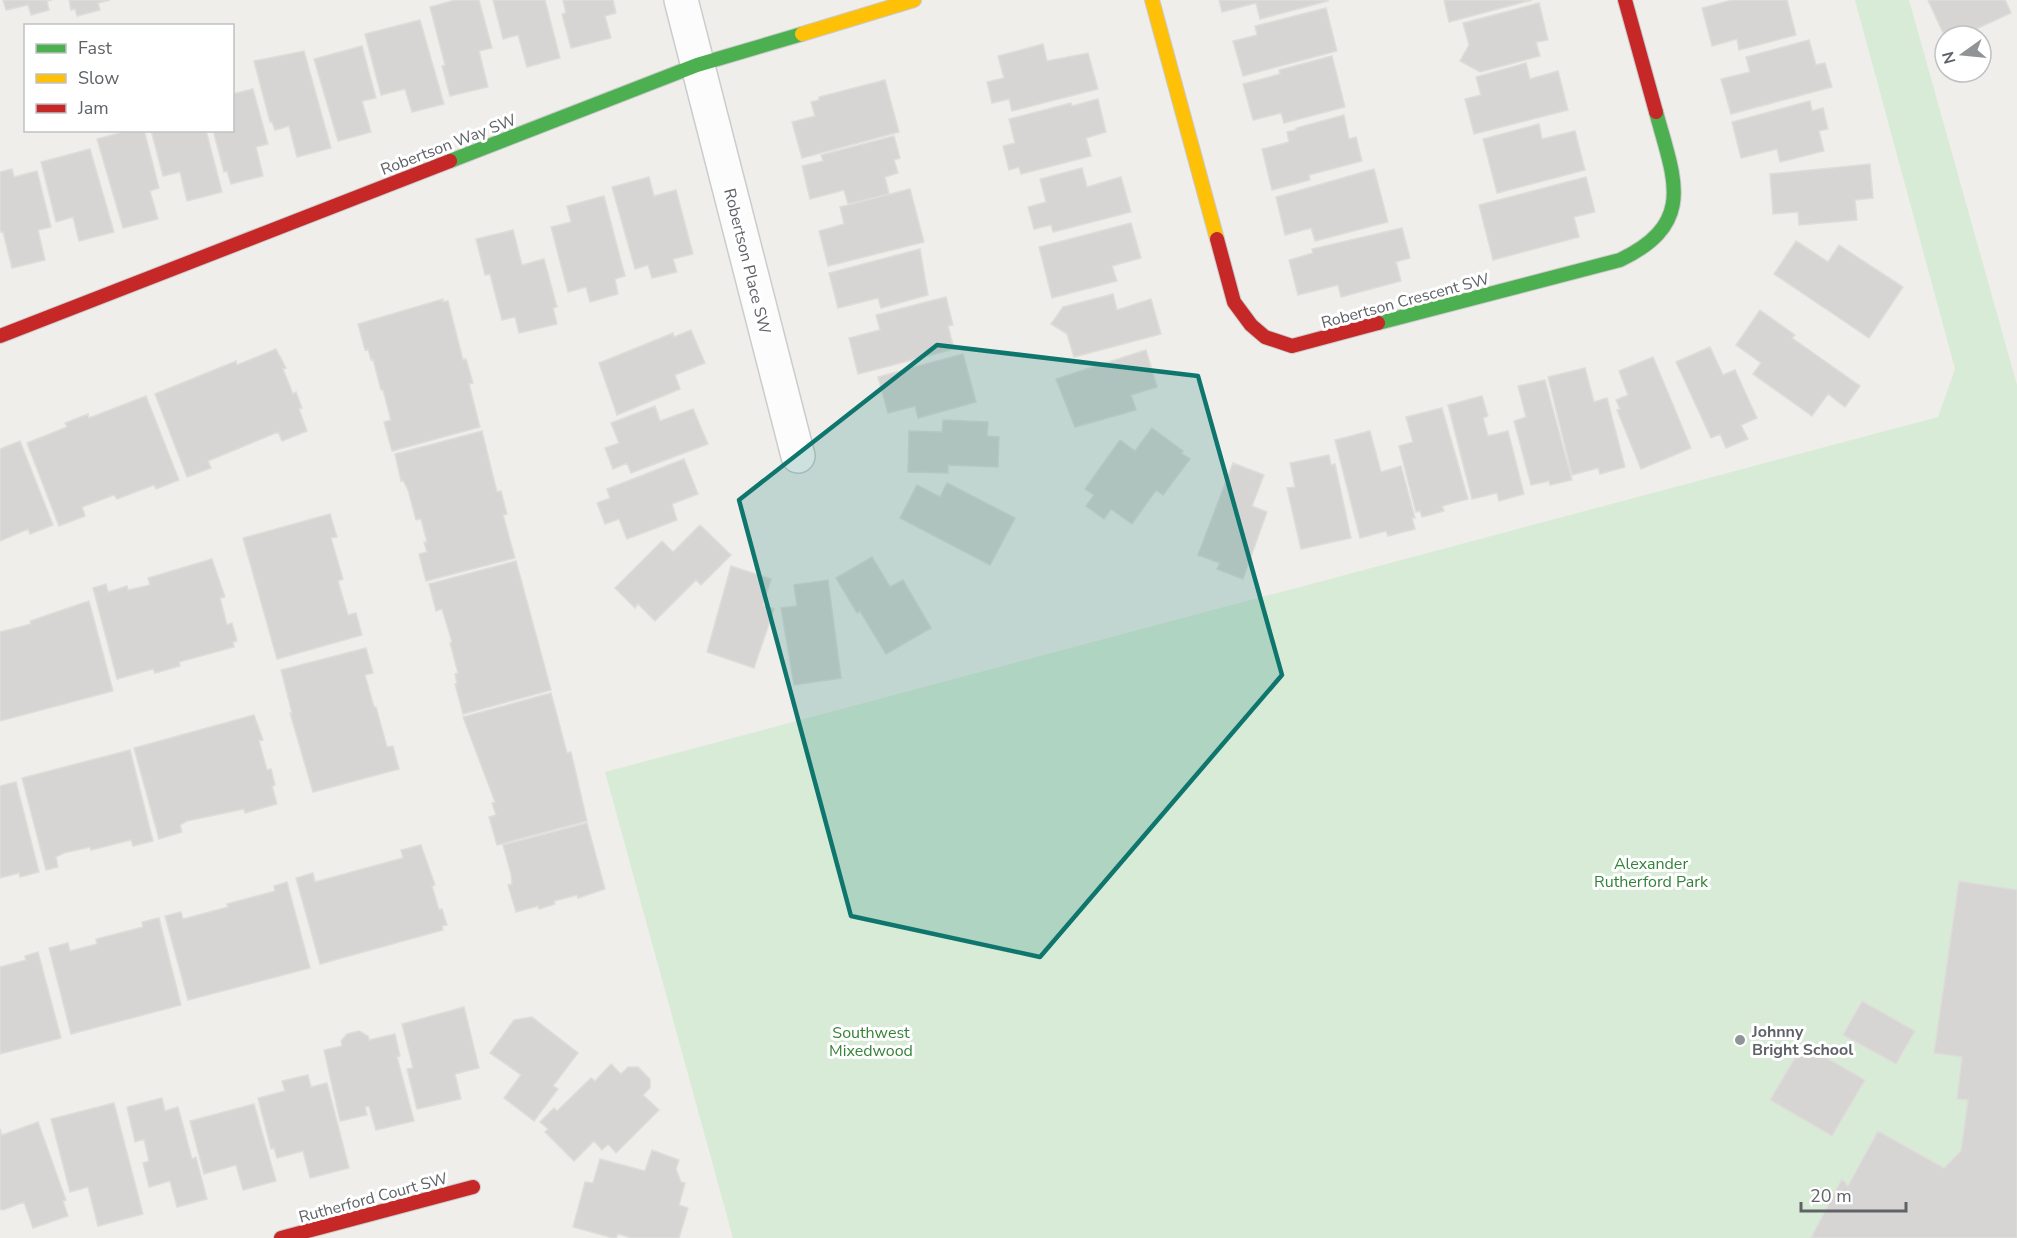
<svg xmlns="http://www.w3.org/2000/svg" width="2017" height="1238" font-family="'Nunito Sans',sans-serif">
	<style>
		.green { fill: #d8ebd6 }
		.building { fill: #d6d5d3; stroke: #deddd9; stroke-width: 1.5 }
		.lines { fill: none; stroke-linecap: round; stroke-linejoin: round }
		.street-casing { stroke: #cbcccc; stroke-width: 36 }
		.fast-casing { stroke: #cacacb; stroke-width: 16 }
		.slow-casing { stroke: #cacacb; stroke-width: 16 }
		.jam-casing { stroke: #cacacb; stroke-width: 16 }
		.street { stroke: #fdfcfc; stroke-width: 33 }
		.fast { stroke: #4caf50; stroke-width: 14 }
		.slow { stroke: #ffc107; stroke-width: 14 }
		.jam { stroke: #c62828; stroke-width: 14 }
		.marked { fill: #0f766e; fill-opacity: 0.2; stroke: #0f766e; stroke-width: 4.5; stroke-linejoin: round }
		.poi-dot { fill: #919496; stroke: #fff; stroke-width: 2 }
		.labels { text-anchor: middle; stroke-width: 6; stroke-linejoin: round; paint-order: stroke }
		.street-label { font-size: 16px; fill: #5f6368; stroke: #fff }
		.park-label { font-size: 16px; fill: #348238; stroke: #fff }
		.poi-label { font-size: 16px; font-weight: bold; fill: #5f6368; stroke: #fff; text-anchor: start }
	</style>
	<rect width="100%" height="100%" fill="#efeeea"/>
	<path class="green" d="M1855 0H1909L2017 385V1238H733L605 772 1938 417 1955 369Z"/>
	<path class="building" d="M3 0H52L47 1 49 10 31 15 28 5 6 10Z
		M69 0H110L98 3 100 10 77 16 75 9 71 10Z
		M455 0H479L492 48 479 51 488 87 450 96 442 66 445 65 430 7Z
		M493 0H545L560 58 527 67 518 35 503 39Z
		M563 0H613L616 13 605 16 611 38 571 48 562 14 566 13Z
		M1219 0H1328V1L1260 19 1256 3 1222 12Z
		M1444 0H1532L1449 22Z
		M1732 0H1787L1796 35 1739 50 1737 39 1712 46 1702 8Z
		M1928 0H2005L2011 13 1961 36 1945 37Z
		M1539 3 1548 40 1536 42 1540 56 1480 72 1460 61 1469 45 1463 23Z
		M1326 8 1337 51 1243 76 1233 41 1257 35 1255 26Z
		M420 20 444 104 412 112 405 89 381 95 365 34Z
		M1809 40 1816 65 1825 63 1832 87 1731 114 1721 79 1750 72 1746 57Z
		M1043 44 1047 61 1088 53 1098 89 1012 111 1009 99 992 103 987 82 1004 78 998 56Z
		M362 46 376 98 362 101 371 132 338 141 314 59Z
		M304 51 331 148 297 157 289 126 275 130 272 122H270L254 61Z
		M1332 56 1345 107 1284 123 1281 113 1253 120 1243 84 1280 74 1279 70Z
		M1526 63 1530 79 1558 71 1568 110 1474 134 1465 99 1481 95 1476 77Z
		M885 80 899 132 802 158 792 122 815 116 811 102 819 100V97Z
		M253 89 268 144 256 147 263 176 231 184 227 171 224 172 213 130H232V94Z
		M1098 99 1106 132 1086 138 1091 156 1021 174 1019 167 1009 170 1003 146 1015 143 1009 119 1071 103 1072 106Z
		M1810 101 1812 111 1823 108 1828 129 1819 131 1824 151 1780 162 1777 149 1741 158 1732 122Z
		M1344 115 1349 139 1356 137 1362 161 1309 175 1310 180 1272 190 1262 149 1289 142 1287 132 1296 130V128Z
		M1539 124 1542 139 1575 131 1585 170 1497 193 1483 139Z
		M130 130H144L159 188 150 191 158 219 123 228 97 139Z
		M151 130H206L222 192 187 201 180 172 163 176Z
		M894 136 900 158 894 160 898 173 885 177 889 194 848 204 844 190 810 199 802 166 823 161 821 155Z
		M90 149 114 232 79 241 73 217 56 222 41 162Z
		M1870 164 1873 198 1855 200 1857 220 1799 225 1798 212 1773 214 1770 174Z
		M1082 168 1087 187 1121 177 1131 212 1053 232 1051 225 1034 229 1028 207 1046 202 1040 179Z
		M12 169 14 177 37 171 51 227 38 230 45 260 12 268 3 232H0V172Z
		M1374 169 1388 222 1315 241 1311 228 1285 235 1276 197Z
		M649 177 654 196 676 190 693 254 673 259 677 272 652 278 648 265 635 269 612 187Z
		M1586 177 1595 212 1574 217 1579 237 1493 260 1479 205Z
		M910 189 924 242 828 266 819 231 844 224 840 207Z
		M604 196 625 276 615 279 618 294 590 302 586 287 568 292 551 227 571 222 567 206Z
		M1131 223 1141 258 1112 266 1117 281 1052 298 1039 247Z
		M1402 228 1410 258 1396 262 1401 281 1341 297 1338 285 1298 295 1289 260 1313 253 1312 249Z
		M513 230 522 265 544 259 557 307 553 308 557 324 519 333 515 317 502 320 490 274 485 275 476 239Z
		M1796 241 1828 262 1839 245 1903 287 1869 338 1774 274Z
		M920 249 928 295 881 308 878 298 838 308 829 273Z
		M1113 294 1117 310 1151 299 1161 334 1074 357 1067 334 1051 324 1063 307Z
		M946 297 953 325 948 326 954 349 858 374 849 338 880 330 876 315Z
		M443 299V302L448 301 463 360 466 359 473 383 469 384 480 427 392 451 384 422 391 420 383 390H381L373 359 371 360 368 349 365 350 358 324Z
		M1760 310 1795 335 1792 338 1860 386 1845 407 1828 394 1812 416 1753 374 1761 363 1736 345Z
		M691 330 705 363 675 375 680 389 617 415 599 363 673 333 674 337Z
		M1710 347 1723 375 1735 370 1757 418 1741 425 1748 439 1726 448 1720 434 1711 438 1676 362Z
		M276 349 286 368 283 369 293 394 296 392 302 408 299 409 307 431 282 441 278 432 208 461 211 468 187 477 155 394 236 361 237 365Z
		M1146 350 1157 387 1131 395 1136 410 1075 427 1056 379Z
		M963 354 976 402 918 418 915 406 888 413 878 377Z
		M1653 357 1691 448 1641 469 1617 410 1620 409 1616 400 1628 395 1619 371Z
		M1585 368 1594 402 1607 398 1625 467 1600 474 1598 468 1572 475 1548 377Z
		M1545 380 1572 480 1550 485 1549 481 1531 485 1514 421 1526 417 1518 386Z
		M146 396 179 480 156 489 154 485 117 499 114 495 82 507 85 516 59 526 27 443 67 427 65 423 88 414 89 418Z
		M1482 396 1488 416 1483 418 1488 436 1508 431 1524 494 1499 501 1497 493 1472 499 1448 405Z
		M655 406 660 421 693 409 708 444 631 473 627 463 613 469 605 448 619 443 611 423Z
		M1442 408 1468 499 1442 506 1444 511 1422 517 1420 511 1416 512 1399 446 1413 442 1406 417Z
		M943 420 988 422 987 436 999 437 998 467 948 465V473L908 472 909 431 942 432Z
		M1152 428 1183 451 1181 453 1190 459 1163 495 1156 490 1132 524 1111 509 1104 519 1086 506 1094 495 1085 489 1120 440 1135 451Z
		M482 431 497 492 501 491 507 514 503 515 515 558 426 581 419 554 427 552 424 542H427L421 519 416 520 408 490 403 480 401 481 395 454Z
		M1370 431 1381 472 1401 466 1415 518H1412L1415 529 1388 536 1386 531 1360 538 1335 440Z
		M20 441 53 525 30 534 28 529 0 541V449Z
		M1329 455 1331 465 1335 464 1351 538 1301 549 1287 488 1295 487 1290 463Z
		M684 459 698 494 672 504 677 520 627 539 619 519 605 524 597 503 610 498 607 489Z
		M1233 463 1264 475 1252 506 1267 512 1243 579 1217 569 1220 563 1198 555Z
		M947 483 1015 518 990 565 900 518 917 485 940 497Z
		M330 514 337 537 331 538 343 579 338 581 348 615 356 613 362 635 277 659 243 538Z
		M700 525 731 555 701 585 696 580 655 621 638 604 635 608 615 588 662 541 673 552Z
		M872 557 890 587 903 580 931 628 886 654 860 611 857 613 836 578Z
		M212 559 225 597 220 598 227 625 232 623 237 641 233 642 234 647 179 662 180 666 155 673 153 669 117 679 93 588 106 584 108 592 127 586 128 590 150 585 148 578Z
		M516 561 551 690 463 714 455 684H457L455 674 458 673 450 643 452 642 442 609 436 611 429 584Z
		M731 566 771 579 763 605 774 609 754 668 707 652Z
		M828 580 841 678 794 685 781 608 797 606 794 585Z
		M89 601 113 691 0 721V632L31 624 30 621Z
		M366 648 373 673 365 675 374 707H376L387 747 393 746 399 769 313 792 290 713H292L281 670Z
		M551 693 567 753 571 752 587 821 497 845 489 817 496 815 492 803 495 802 463 717Z
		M254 715 263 740 259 741 267 770 271 769 275 785 272 786 277 804 245 813 244 809 187 821 180 825 182 832 159 839 134 748Z
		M130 750 153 841 133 846 131 840 91 850 90 847 64 853 56 857 58 867 46 870 22 778Z
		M16 782 39 872 20 877 19 873 0 878V786Z
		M587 823 605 889 578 898 577 895 554 901 555 904 539 909 538 906 516 912 508 885 512 884 511 874 503 845Z
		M421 845 435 885 432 886 439 910 442 909 447 925 442 926 443 930 320 964 296 878 313 873 315 882 403 858 401 850Z
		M1959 881 2017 890V1238H1811L1842 1179 1848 1186 1878 1131 1944 1168 1961 1151 1968 1100 1957 1099 1962 1057 1934 1053Z
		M287 882 310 968 188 1000 165 916 181 912 183 919 228 907 227 904 275 891 274 886Z
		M159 918 181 1005 71 1034 49 948 68 943 70 951 97 944 96 939 143 927 142 922Z
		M38 952 61 1038 0 1054V967L26 960 25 956Z
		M1862 1001 1915 1031 1896 1064 1843 1035Z
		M464 1007 479 1068 455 1074 461 1099 417 1109 407 1069 413 1068 402 1024Z
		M532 1017 578 1053 553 1086 558 1089 534 1121 504 1098 521 1075 490 1053 514 1020Z
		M359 1031 368 1036 369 1040 395 1034 400 1056 397 1057 414 1121 376 1130 369 1106 365 1107 367 1115 340 1121 324 1050 342 1046 341 1041 347 1034Z
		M1803 1044 1865 1080 1832 1136 1770 1100Z
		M611 1064 621 1074 628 1067H638L650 1079V1088L643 1095 659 1110 616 1153 608 1144 602 1150 594 1141 574 1161 545 1132 548 1129 540 1122 554 1108 557 1111 591 1078 595 1081Z
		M308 1075 311 1087 327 1083 349 1168 310 1178 303 1151 277 1158 274 1148 271 1149 258 1098 285 1091 282 1081Z
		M162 1098 165 1111 178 1107 192 1159 196 1157 207 1199 177 1207 170 1181 149 1187 143 1163 149 1161 144 1139 135 1142 127 1107Z
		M114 1103 143 1214 98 1226 88 1187 70 1192 51 1119Z
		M254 1104 276 1181 243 1190 236 1165 204 1174 190 1121Z
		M38 1122 66 1200 63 1201 68 1216 33 1228 24 1202 3 1210 0 1209V1129L2 1135Z
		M652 1150 679 1160 676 1169 681 1182 685 1183 679 1205 688 1208 679 1238H632L618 1234 616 1238H613L573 1227 585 1182 593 1183 600 1159 645 1171Z"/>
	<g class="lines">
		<g class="street-casing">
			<path id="street" d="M681 0 798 456"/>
		</g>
		<g class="fast-casing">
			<path id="fast" d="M450 161 697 65 802 34
				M1378 323 1620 260C1697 223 1674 179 1656 112"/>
		</g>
		<g class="slow-casing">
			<path id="slow" d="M1152 0 1217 239
				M802 34 914 0"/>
		</g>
		<g class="jam-casing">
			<path id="jam" d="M1625 0 1656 112
				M1217 239 1234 302 1251 325 1265 337 1292 346 1378 323
				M0 336 450 161
				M281 1238 473 1187"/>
		</g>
		<use href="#street" class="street"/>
		<use href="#fast" class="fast"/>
		<use href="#slow" class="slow"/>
		<use href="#jam" class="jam"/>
	</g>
	<path class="marked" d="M937 345 1198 376 1282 675 1040 957 851 916 739 500Z"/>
	<circle class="poi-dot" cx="1740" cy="1040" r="6"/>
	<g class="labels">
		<g class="street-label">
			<text transform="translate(448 144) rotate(-21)" y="6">Robertson Way SW</text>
			<text transform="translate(748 261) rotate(76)" y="6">Robertson Place SW</text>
			<text transform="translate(1405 300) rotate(-15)" y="6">Robertson Crescent SW</text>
			<text transform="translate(373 1197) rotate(-15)" y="6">Rutherford Court SW</text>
		</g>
		<g class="park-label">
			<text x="1651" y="869">Alexander<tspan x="1651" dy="18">Rutherford Park</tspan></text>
			<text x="871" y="1038">Southwest<tspan x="871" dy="18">Mixedwood</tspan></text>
		</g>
		<g class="poi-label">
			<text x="1752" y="1037">Johnny<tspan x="1752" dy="18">Bright School</tspan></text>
		</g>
	</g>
	<rect x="24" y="24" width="210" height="108" fill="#ffffff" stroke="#bfc1c3" stroke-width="1.5"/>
	<rect x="36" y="44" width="30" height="9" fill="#4caf50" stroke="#bfc1c3" stroke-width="1.5"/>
	<text x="78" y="54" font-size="18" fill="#5f6368">Fast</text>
	<rect x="36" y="74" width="30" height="9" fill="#ffc107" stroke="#bfc1c3" stroke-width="1.5"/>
	<text x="78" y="84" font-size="18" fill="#5f6368">Slow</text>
	<rect x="36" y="104" width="30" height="9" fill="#c62828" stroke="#bfc1c3" stroke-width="1.5"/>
	<text x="78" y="114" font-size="18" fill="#5f6368">Jam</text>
	<g transform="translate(1963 54) rotate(255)"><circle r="28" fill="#ffffff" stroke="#bfc1c3" stroke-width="1.5"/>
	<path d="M0-4.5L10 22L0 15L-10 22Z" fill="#919496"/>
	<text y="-9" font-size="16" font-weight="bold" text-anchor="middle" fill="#5f6368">N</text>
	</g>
	<path d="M1801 1202v9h105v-9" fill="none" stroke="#5f6368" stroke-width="3"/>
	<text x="1810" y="1202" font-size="18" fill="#5f6368" stroke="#ffffff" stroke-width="4.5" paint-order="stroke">20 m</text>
</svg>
